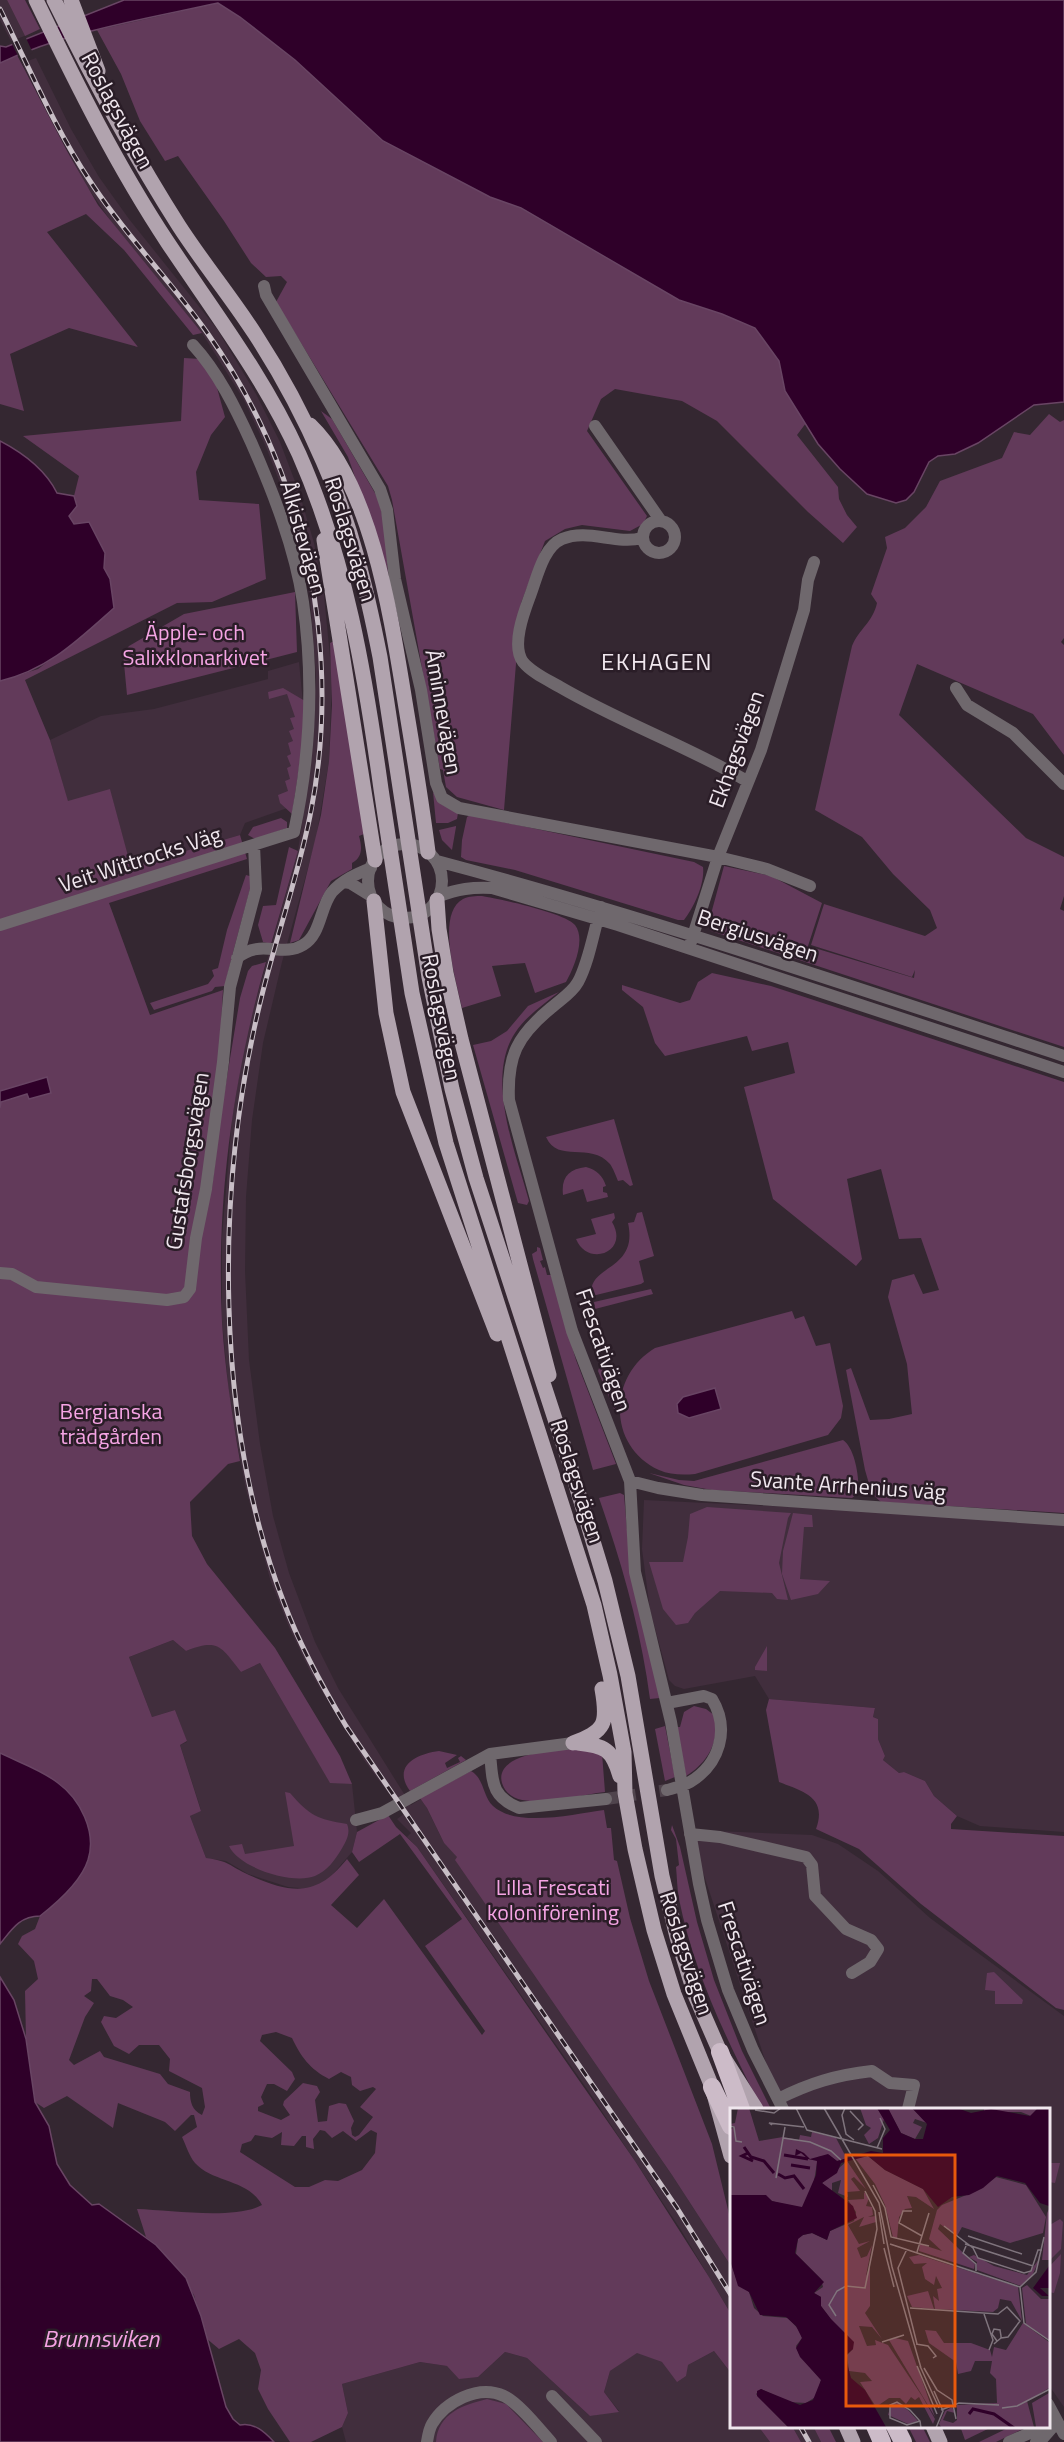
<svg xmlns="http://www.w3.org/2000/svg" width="1064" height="2442" font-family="'Titillium Web',sans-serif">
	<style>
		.built { fill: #412e3d }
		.green { fill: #623a5a; fill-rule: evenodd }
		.water { fill: #2f0029; stroke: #694564; stroke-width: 1.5 }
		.pier { fill: #342731 }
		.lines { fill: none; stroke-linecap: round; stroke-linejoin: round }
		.minor-tunnel { stroke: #50444d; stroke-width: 12; stroke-dasharray: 12 6; stroke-linecap: butt }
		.minor { stroke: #6f686d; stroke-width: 12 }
		.major { stroke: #b1a3ae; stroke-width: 15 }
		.highway { stroke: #ccbbc8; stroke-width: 18 }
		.rail-casing { stroke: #c8bec6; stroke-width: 5 }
		.rail { stroke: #2a1d27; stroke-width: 3; stroke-dasharray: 9; stroke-linecap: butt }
		.labels { text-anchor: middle; stroke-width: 5; stroke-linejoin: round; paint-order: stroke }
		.street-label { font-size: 22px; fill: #f0e7ee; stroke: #2a1d27 }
		.park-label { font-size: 22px; fill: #f5a4e4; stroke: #2a1d27 }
		.neighbourhood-label { font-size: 24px; letter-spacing: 1.5px; fill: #f0e7ee; stroke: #2a1d27 }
		.water-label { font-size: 24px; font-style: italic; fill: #f4a2e3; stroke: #2a1d27 }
		.inset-river { fill: none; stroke: #2f0029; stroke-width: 3 }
		.inset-road { fill: none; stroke: #7f747d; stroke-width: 1.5 }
		.view { fill: #e8590c; fill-opacity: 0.15; stroke: #e8590c; stroke-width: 3 }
		.inset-edge { fill: none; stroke: #f0e7ee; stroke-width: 3 }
	</style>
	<rect width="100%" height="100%" fill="#342731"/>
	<path class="built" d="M0 0H7L25 36 11 41 0 20Z
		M36 58 71 129 99 177 129 219 217 329 256 394 280 442 299 492 314 543 324 595 332 677 329 761 316 839 282 962 263 1043 252 1120 246 1197 245 1271 249 1360 260 1444 273 1516 289 1573 315 1642 338 1688 411 1805 421 1799 424 1802 444 1843 458 1857 456 1861 672 2175 729 2263 731 2314 681 2230 587 2089 417 1847 407 1837 411 1833 397 1819 404 1814 364 1760 311 1673 289 1627 270 1579 246 1489 230 1406 222 1320V1237L232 1118 245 1039 298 851 311 758 316 677 310 598 300 547 285 496 266 447 244 400 202 333 117 230 86 185 22 63Z
		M299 662 303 703 293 806 245 823 240 835 131 868 110 790 68 802 50 740 101 716 154 709 268 679V671Z
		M644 1500 1064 1520V1832L980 1826 957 1816 934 1796 925 1781 904 1772 899 1773 883 1760 885 1756 878 1739V1719L873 1717 875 1708 769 1699 755 1676 684 1689 675 1686 669 1680 650 1610 642 1549Z
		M173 1640 186 1651 205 1643 223 1648 241 1672 260 1663 330 1782 352 1784 357 1832 352 1852 327 1881 311 1889 288 1887 248 1874 226 1861 206 1858 190 1816 201 1810 180 1745 187 1742 175 1710 152 1717 129 1657Z
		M689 1830 812 1835 838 1844 878 1871 930 1918 1064 2016V2407L1048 2384V2109H784L778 2099Z
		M714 2351 731 2373V2426H758L770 2442H346L342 2427 348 2413 342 2384 420 2362 447 2366 478 2377 505 2352 527 2358 590 2416 619 2411 604 2392 610 2371 637 2352 662 2362 688 2365Z
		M792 2426H813L821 2442H801Z"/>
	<path class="green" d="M7 0H25L40 29 25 36Z
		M218 3 240 17 295 60 383 141 490 197 520 208 679 300 722 314 755 328 779 361 785 391 806 423 797 435 838 487 839 499 847 515 857 527 843 543 808 512 717 421 682 401 615 389 601 399 587 431 647 516 643 524 630 531 582 525 565 529 545 541 521 603 504 810 457 797 446 787 443 770 440 769 392 500 388 486 276 302 287 282 281 276 266 277 251 263 224 221 178 156 165 161 140 121 121 74 97 30Z
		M17 55 67 151 98 205 202 333 193 335 124 250 86 214 47 232 138 347 69 328 10 354 24 411 0 404V63Z
		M184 358 201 359 216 384 225 417 211 435 196 472 199 500 259 504 266 579 212 602 177 603 25 680 50 740 68 801 110 789 131 867 240 835 247 859 109 903 150 1015 223 990 212 1188 221 1113 240 998 248 971 252 966 266 962C233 1078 216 1201 222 1322 225 1369 232 1415 240 1461L228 1464 190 1502 192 1536 207 1564 275 1648 340 1756 352 1784 330 1783 260 1663 241 1672C221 1647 219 1638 186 1651L173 1640 129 1657 152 1717 175 1710 187 1741 180 1745 201 1811 190 1816 206 1858C230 1861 229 1866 249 1875 292 1894 317 1897 347 1859L359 1875 331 1905 357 1928 384 1899 482 2035 485 2031 425 1946 462 1919 400 1834 359 1862 352 1852 357 1832 388 1815 396 1827 417 1847 635 2161 709 2277 731 2314V2373L714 2351 688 2365 686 2376 677 2382 662 2362 637 2353 610 2371 604 2392 619 2412 590 2416 527 2358 505 2352 478 2377 459 2379 447 2366 420 2362 342 2384 348 2413 342 2427 311 2442H290L268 2409 258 2389 261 2370 255 2353 239 2339 219 2349 206 2338 194 2295 188 2286 186 2278 156 2245 146 2237 137 2209C169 2210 235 2220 262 2205 248 2179 213 2183 195 2163 189 2156 186 2145 182 2137L197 2127 194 2115H191L175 2131 165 2122 118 2103 113 2128 67 2096 44 2108 35 2102 26 2039 25 1991 38 1979 34 1961 18 1944 22 1936 35 1929 40 1916 74 1883 82 1813 72 1796 57 1782 0 1753V681L38 669 83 635 110 579 104 568 105 553 89 523 74 524 69 516 77 506 74 496 79 476 23 436 181 421ZM92 1979H97L110 1996 123 2000 133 2007 116 2018 104 2016 101 2022 114 2046 129 2054 139 2045H159L170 2059 169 2071 202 2088 205 2107 202 2115C192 2110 190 2102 190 2092L168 2084 160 2074 104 2057 100 2051 74 2065 69 2060 85 2017 94 2003 84 1996 91 1991ZM276 2032 292 2038C301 2057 310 2069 329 2079L341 2072 351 2077 352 2085 360 2091 373 2087 376 2089 360 2107 373 2117 359 2135 355 2137 352 2135 351 2128 354 2121 346 2104 339 2103 329 2106 327 2121 318 2122 315 2100 320 2092 317 2086 303 2083 284 2101 283 2105 290 2115 281 2120 258 2111V2107L264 2104 261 2097 267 2084H274L287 2091 295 2079 292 2072 260 2041 262 2035ZM320 2130 325 2131 332 2138 343 2131 356 2141 371 2130 377 2133 375 2153 362 2170 338 2181 325 2180 309 2187H295L240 2152 242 2144 251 2141 255 2135 272 2138 282 2132 281 2145 294 2146 302 2136H306V2147L314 2149 313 2139Z
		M321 411 332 419 379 500 387 539 388 584 367 511 348 457Z
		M1049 414 1060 422 1064 420V638L1061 642 1064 645V755L1033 714 917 664 899 715 1026 838 1064 857V896L1060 909 1064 911V1047L711 931 708 925 724 866 771 876 822 903 808 946 914 978 915 970 912 977 811 945 824 904 925 936 937 928 930 910 893 874 862 837 815 810 852 646C859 629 873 622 877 603L871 594 887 548 885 537 905 528 926 507 940 481 1002 458 1014 432 1030 435Z
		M295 592 297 652 127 695 123 653 129 646 184 614Z
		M334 641 364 834 359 836C362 847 363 857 352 863V869L331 881 299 940 290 943 321 815 329 761 332 705 330 643Z
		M283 688 305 701 306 722 292 814 280 803 278 795 288 791 285 781 290 779 287 768 291 766 287 756 291 754 288 743 293 741 289 731 294 729 290 718 295 717 287 694 269 699 268 692Z
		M433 792 441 804 458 813 457 819 448 823H436Z
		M470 815 694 862 703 867C705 884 694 907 684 920H678L515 870 466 860 461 857 462 840 467 817Z
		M281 818 287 822V828L255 839 248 835 253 827Z
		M456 826V827L452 850 442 840 439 830Z
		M289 847 298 851 271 944 263 942 258 925 263 906 276 905Z
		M246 875 253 877C244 914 233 949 225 986L215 987 212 991 154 1010 150 1003 208 984 214 976 212 970 218 968 227 930Z
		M482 896C500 899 565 913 575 925 586 939 574 968 566 982L535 993 525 963 492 966 501 996 462 1008C457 983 435 914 463 899 469 896 476 896 482 896Z
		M712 973 771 986 1064 1082V1513L881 1502 872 1494 865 1470 846 1370 851 1368 870 1420 889 1419 912 1414 907 1364 888 1297 892 1280 914 1274 923 1294 939 1290 921 1238 899 1239 881 1169 847 1179 862 1259 856 1266 773 1199 744 1087 795 1073 788 1042 752 1051 747 1036 665 1056 655 1043 643 1007 622 990V985L680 1003 690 1000 698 982Z
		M559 992C544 1004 525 1017 515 1033 485 1079 516 1153 529 1201L527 1205 518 1203 473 1045 491 1041 507 1031 528 1006Z
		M614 1119 633 1185 630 1186 623 1180 618 1181C616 1176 613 1168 610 1164 590 1141 558 1164 546 1137Z
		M586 1167C597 1170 603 1176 606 1186L603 1187V1192L607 1193 608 1197 587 1202 583 1189 563 1195C561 1177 569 1169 586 1167Z
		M642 1212 654 1256 639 1261 644 1282 641 1284 592 1296C585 1265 639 1272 628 1223L634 1222 637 1213Z
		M614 1213 615 1218 612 1222C630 1252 588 1268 576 1239L596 1234 591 1219Z
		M537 1247 540 1248 543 1260 540 1261 543 1268 545 1267 547 1275H551L576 1360 616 1464 593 1470 533 1259 532 1254 537 1251Z
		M651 1289 653 1294 595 1309 594 1302Z
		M792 1311 795 1319 804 1316 816 1346 830 1343 843 1406 841 1418 828 1435 695 1474C683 1475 670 1475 659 1470 607 1446 608 1376 655 1348Z
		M611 1363 617 1389 616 1408 614 1409 598 1371 600 1365Z
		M843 1440C855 1448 860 1479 858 1493L852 1498 712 1490 684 1485 649 1473 679 1480 694 1481Z
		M620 1493 624 1495 631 1575 660 1698 650 1699C641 1630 622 1564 599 1498Z
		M707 1507 791 1513 788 1518 779 1563 788 1600 777 1599 772 1593 720 1591 695 1613 688 1623 676 1625 663 1609 649 1562H683L688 1537 690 1514Z
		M793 1513 812 1515 813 1527H804L800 1579 830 1581 818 1594 791 1600 782 1574 783 1551Z
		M767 1646V1671L755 1670V1667Z
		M769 1699 875 1708 873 1717 878 1719V1739L885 1756 883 1760 899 1773 904 1772 925 1781 934 1796 957 1816 951 1824V1829L1064 1836V2010L1056 2008 921 1904 859 1849 816 1829C828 1796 801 1791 779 1782L766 1710Z
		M694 1706 706 1709 714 1715C721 1741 707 1763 686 1776L677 1727H680L684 1712Z
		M665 1726 675 1777 665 1781 655 1729Z
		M587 1747 602 1753 605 1792C579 1795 548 1805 522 1800 513 1798 505 1793 502 1783 493 1750 567 1750 587 1747Z
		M439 1751 457 1755 445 1763 447 1768 460 1762 458 1758 461 1756 466 1760 410 1791C392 1766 416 1754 439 1751Z
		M471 1771C484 1778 483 1797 493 1806 517 1828 574 1814 604 1810L607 1828H611L614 1860 617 1861 630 1918 649 1981 712 2144 731 2222V2266L672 2175 455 1860 457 1857 444 1843 427 1808 420 1798Z
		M285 1792 290 1793C310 1816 317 1819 347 1824 351 1833 346 1842 341 1850 335 1860 327 1871 315 1876 293 1885 239 1868 229 1846L242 1844 245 1854 294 1846Z
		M672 1825 680 1847 697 1922 714 1980 742 2051 771 2109H763L756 2097C724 2034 693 1969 679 1899 677 1888 677 1877 676 1867L679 1865 676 1839 671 1830Z
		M994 1972 1023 2000 1022 2004H995V1991L985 1990 987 1973Z
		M1048 2163H1060L1055 2183 1049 2182 1050 2178H1048Z
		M1060 2219 1063 2222 1061 2249 1048 2262V2226Z
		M1061 2254 1060 2273 1054 2293 1048 2292V2268Z
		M487 2399 506 2404 543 2442H436C438 2413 463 2405 487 2399Z
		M758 2426H792L801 2442H770Z
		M813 2426H828L836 2442H821Z
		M908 2426H922L930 2442H916Z
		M960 2426H994L965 2440Z
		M1012 2426H1029L996 2442H979Z"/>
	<path class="water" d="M124 0H1064V402L1034 405 978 443 955 454 938 456 929 462 914 492 906 500 896 503 867 494 840 469 818 444 785 391 779 361 755 328 722 314 679 300 521 208 490 197 383 141 295 60 240 17 218 3C145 19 68 31 0 63V46L6 47Z
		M0 441C23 453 45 469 57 493L74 496 77 506 69 516 74 524 89 522 105 553 104 568 110 579 114 608C78 640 48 670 0 681Z
		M47 1077 51 1093 29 1099 27 1094 1 1102 0 1108V1091Z
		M715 1388 721 1409 689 1418 678 1413 677 1404 683 1397Z
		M0 1753C18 1762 42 1770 58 1783 80 1799 97 1832 88 1860 81 1882 58 1902 40 1916 20 1916 12 1929 0 1944Z
		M0 1977 14 2000 26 2039 35 2102 49 2126 57 2164 70 2185 92 2205 99 2204 156 2245 186 2278 201 2316 226 2407 233 2419 240 2425C254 2422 265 2432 274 2442H0Z"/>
	<path class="pier" d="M25 36 33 53 19 58 11 42Z"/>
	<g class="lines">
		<path class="minor-tunnel" d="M606 1799 667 1790"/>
		<path class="minor" d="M264 286 266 295 380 489 387 510 395 579 421 690 436 783 442 798 459 808 718 857 767 869 810 886
			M595 426 661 521
			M643 537a16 16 0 1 1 32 0a16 16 0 1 1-32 0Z
			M642 538C615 545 588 528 562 539 543 547 537 578 530 596 524 612 511 646 523 662 532 673 548 680 560 687 620 722 687 746 747 781
			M956 688 967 705 1013 733 1064 784
			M368 881a37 37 0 1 1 74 0a37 37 0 1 1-74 0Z
			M437 861C648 917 856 988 1064 1056
			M344 882 350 883 371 896
			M439 896C458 889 472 887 492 888L618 925 1064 1072
			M601 907C594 930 589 962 578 982 572 993 560 1000 551 1008 517 1036 507 1056 509 1100L572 1331 630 1481 635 1572 671 1722 699 1884 707 1920 728 1990 753 2050 783 2109
			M0 925 294 832C310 757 314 678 303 602 295 548 273 492 251 442 236 409 218 372 193 345
			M691 942 718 857 761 750 804 610 808 580 814 562
			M237 958C261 938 282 958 303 945 321 935 320 907 332 892 343 880 356 874 371 868
			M0 1273 12 1274 36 1287 167 1300 184 1297 190 1289 196 1238 206 1189 223 1062 230 987 256 889 254 845
			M630 1481 658 1488 702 1495 1064 1520
			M490 1754C493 1781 490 1796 519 1808L606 1799
			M667 1790C674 1788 683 1786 690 1782 720 1764 730 1729 712 1699L704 1696 667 1703
			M356 1820 382 1813 490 1754 573 1743
			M690 1834 720 1837 806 1857 812 1865 815 1896 846 1929 871 1940 878 1949 870 1962 852 1973
			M778 2099C810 2083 836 2075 872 2071L890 2083 914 2085 908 2109
			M552 2396 596 2442
			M1048 2404 1064 2434
			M427 2442C428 2436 429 2429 432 2424 445 2402 478 2384 504 2396 520 2404 539 2429 551 2442
			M1009 2442 1046 2426
			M1036 2442 1043 2438 1057 2422"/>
		<path class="major" d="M36 0C76 83 117 166 168 243 214 312 264 377 299 454 346 560 365 674 381 789 391 857 402 925 412 993L446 1143 594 1605 610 1675 624 1752 625 1793 635 1849 654 1930 674 1994 712 2087 731 2156
			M54 0C92 77 133 154 179 226 203 263 231 297 255 334 281 374 304 417 323 461 351 523 367 591 380 657L429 977 452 1089 476 1178 570 1465 605 1581 628 1676 662 1876 677 1937 695 1995 720 2052 756 2109
			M71 0 98 71
			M310 425C373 486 392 623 406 708 414 756 422 804 428 852
			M324 540 375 860
			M437 900 439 929 446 973 461 1039 549 1375
			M374 901 386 1013 403 1092 497 1334
			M573 1743C606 1731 608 1723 602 1689
			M578 1743C605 1746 612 1749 620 1776
			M846 2426 853 2442
			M933 2426 940 2442"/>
		<path class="highway" d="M720 2052 741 2109
			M712 2087 731 2126
			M875 2426 882 2442
			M895 2426 903 2442"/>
		<g class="rail-casing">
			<path id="rail" d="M0 9C29 67 54 127 90 181 125 235 171 281 208 334 268 419 306 520 318 624 325 688 323 753 310 816 297 880 275 940 260 1003 215 1189 214 1422 284 1603 300 1646 322 1686 346 1726L677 2208 731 2295
				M800 2426 809 2442"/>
		</g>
		<use href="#rail" class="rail"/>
	</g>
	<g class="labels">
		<g class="street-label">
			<text transform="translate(118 110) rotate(62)" y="8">Roslagsvägen</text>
			<text transform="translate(304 538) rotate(74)" y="8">Ålkistevägen</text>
			<text transform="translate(351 539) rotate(73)" y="8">Roslagsvägen</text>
			<text transform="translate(444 712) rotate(80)" y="8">Åminnevägen</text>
			<text transform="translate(736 749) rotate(-70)" y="8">Ekhagsvägen</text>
			<text transform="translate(140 859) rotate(-18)" y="8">Veit Wittrocks Väg</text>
			<text transform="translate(758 935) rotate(18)" y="8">Bergiusvägen</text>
			<text transform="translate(442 1017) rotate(79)" y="8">Roslagsvägen</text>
			<text transform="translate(187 1161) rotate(-81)" y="8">Gustafsborgsvägen</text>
			<text transform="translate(604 1350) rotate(71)" y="8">Frescativägen</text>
			<text transform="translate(578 1481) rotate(72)" y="8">Roslagsvägen</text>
			<text transform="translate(848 1485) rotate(4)" y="8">Svante Arrhenius väg</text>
			<text transform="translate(687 1953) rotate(72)" y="8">Roslagsvägen</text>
			<text transform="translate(745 1963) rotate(72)" y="8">Frescativägen</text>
		</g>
		<g class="park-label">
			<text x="195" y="640">Äpple- och<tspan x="195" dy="25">Salixklonarkivet</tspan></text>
			<text x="111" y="1419">Bergianska<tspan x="111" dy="25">trädgården</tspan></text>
			<text x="553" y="1895">Lilla Frescati<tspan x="553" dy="25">koloniförening</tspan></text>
		</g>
		<g class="neighbourhood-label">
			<text x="657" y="670">EKHAGEN</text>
		</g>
		<g class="water-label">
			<text x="101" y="2347">Brunnsviken</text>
		</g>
	</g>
	<g transform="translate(730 2108)">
		<rect width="320" height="320" fill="#342731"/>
		<path d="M8 0H19L29 33 53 29 69 32 70 27 81 29 82 24 106 30 117 51 107 53 99 47 88 49 84 73 74 98 68 101 42 93 36 88 0 87V22L4 19 0 16 5 15ZM130 0H147L154 11 148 30 139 36 134 27 141 20 136 17ZM182 0 197 15 185 11 183 15 192 19 185 31 171 25 158 1ZM254 0H308L301 8 291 4H254ZM138 48 155 62 193 81 204 101 186 89 177 88 182 100 175 101 169 109 167 131 163 129 155 97 145 76 125 50ZM117 53 136 81 124 69 121 71 130 83 117 84 118 89 108 85 111 72 102 75V85L92 75ZM266 69 296 77 316 109 313 125 280 135 232 119 227 128 210 116 208 121 245 156 244 161 189 143 190 136 212 143 199 131 207 102 212 97 246 83ZM134 84 139 90 136 98 142 99 143 107 138 109 146 108V114L129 119 134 109 118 117 129 136 140 133 127 140 131 150 137 148 142 137 136 168 140 158V198L135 205 152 231 142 219 129 218 137 238 146 237 145 232 158 237 192 288 205 311 203 316 189 289 185 292 181 289 176 296 170 290H159L146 299 130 274 142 273 135 265 119 263 117 247 123 241 91 198V189L84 185 93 179 91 171 66 146 68 130 73 127 82 125 97 132 100 123 124 113 126 104 118 92 134 91ZM319 101V152H312L317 105ZM189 147 288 179 292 213 281 193 270 191 268 200 263 204 205 201 203 188 209 193 207 181 212 180 206 168 204 177 195 171 192 159 197 155 184 156 179 149ZM244 147 264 158 297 167 310 150 302 168 291 178 247 162V154L239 149ZM0 152 6 170 19 184 24 200 33 208 58 210 70 223 72 230 66 238 69 246 91 272 87 288 76 295 59 294 31 281 26 286 58 319H0ZM297 177 311 191H319V232L296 216 292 180ZM198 183 204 201 182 199 177 188ZM293 215 319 234V280L297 293 304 319 212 320 209 316 215 303 222 299 225 305 217 303 213 312 223 315 227 312V297L267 295 266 271 260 265 262 253H245L241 263 228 266 226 254 199 235 195 222 206 223 214 235H241L260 242 262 249 264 239 276 242ZM165 230 178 233 205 309 159 232ZM319 285V319H306L302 295ZM168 295 179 303 188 313 178 316 158 307 161 296Z" fill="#623a5a"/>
		<path d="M147 0H158L171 25 185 31H193L197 16 182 0H227L241 5 261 1 300 8 308 0H319V98L310 95 295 75 267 68 253 80 239 87 222 89 208 99 193 81 155 62 138 48 111 55 107 65 92 75 123 98 127 110 100 123 97 132 82 125 73 127 68 131 65 145 94 174 84 185 91 189V198L101 211 124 234 123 241 115 248 121 270 135 282 156 319H58L27 288V283L31 281 70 297 83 292 91 272 70 249 66 240 72 230 66 218 56 209 30 207 19 184 8 178 0 152V87H36L42 93 72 99 86 67 87 53 78 51 71 45 65 48 66 41 74 45 80 51 98 46 107 53 141 43 153 45V30L160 22ZM319 158V180H310L319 188H312L303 180Z" fill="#2f0029"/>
		<path class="inset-river" d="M14 39 21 49 34 53 44 65M18 45 12 48 23 53M54 47 78 51M61 57 80 60M48 66 55 70 64 68 74 81M239 306 243 301 264 306 284 320"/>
		<path class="inset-road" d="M66 0 77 22 152 41M94 0 149 95 162 159 191 260M115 0 112 7 116 26 124 32M25 2 44 5 51 0M120 3 133 17 128 22M42 17 39 15 74 19M0 18 4 19 6 33 12 34M53 30 80 34 101 43 111 52M147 40 155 21 150 10M46 70 55 19M143 77 155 100 161 129 199 138M182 103H173L169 115 192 128M149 104 154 136M214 118 243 140 248 150 294 165 301 163 308 142H312M238 128 292 146M160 136 290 179M235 136 303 158M236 138 233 145 246 156V163M154 140 164 179M177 141 168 160 187 236M187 144 199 105M290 179 294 215 320 233M290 179 306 164 314 129M180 200 268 206 277 199 290 213 278 229 271 230M254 206 263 232 259 242M106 208 99 197 107 183 116 178 135 180 147 121 145 103 135 83M152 234 174 227M186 236 198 238 206 248 203 250M264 236 265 235 271 230V228L270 222 264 221 262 226 267 233M187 258 207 306M190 258 209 300M194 260 207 282 222 292 226 311M204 283 213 303 206 320M272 300 287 298 320 281M211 302 229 295 269 297M190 313 177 317 160 310V297L167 294 180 302 189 312 190 313 191 320"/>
		<path class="view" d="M116 47H225V298H116Z"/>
		<rect width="320" height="320" class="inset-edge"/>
	</g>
</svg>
